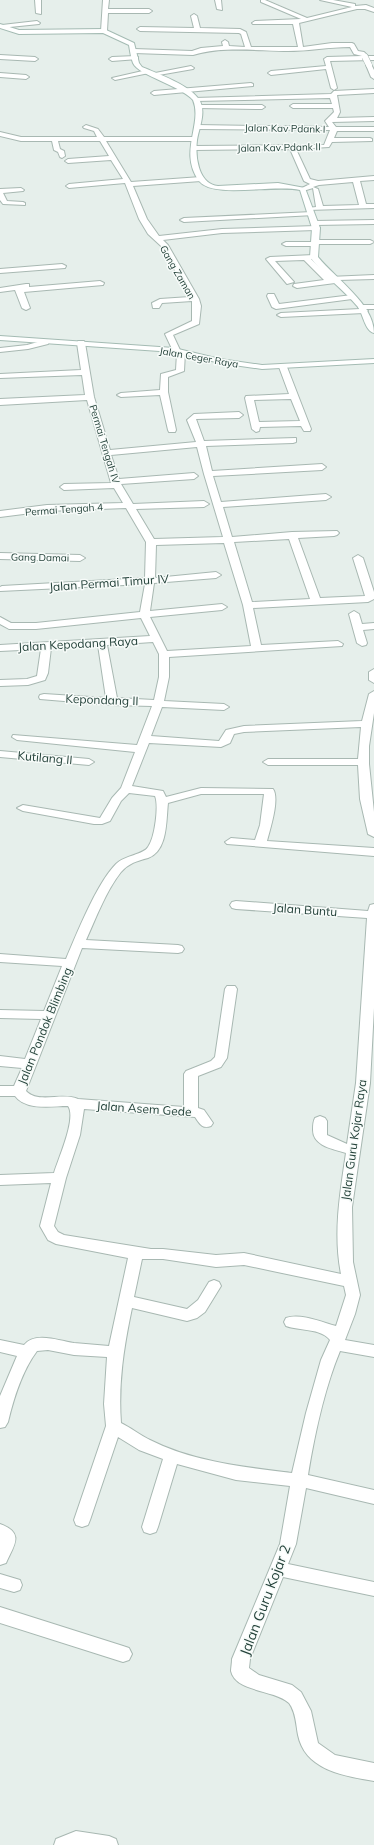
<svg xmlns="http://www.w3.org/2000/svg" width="374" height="1845" font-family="Mulish,sans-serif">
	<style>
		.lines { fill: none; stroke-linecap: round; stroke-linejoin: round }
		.street-casing { stroke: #a8b8b2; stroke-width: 2 }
		.secondary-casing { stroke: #a4bbb3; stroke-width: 2 }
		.street { fill: #fff; fill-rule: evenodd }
		.secondary { fill: #fff; fill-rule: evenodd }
		.street-bridge-casing { stroke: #a8b8b2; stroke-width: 7; stroke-linecap: butt }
		.street-bridge { stroke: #fff; stroke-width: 6 }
		.labels { text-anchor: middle; stroke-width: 3; stroke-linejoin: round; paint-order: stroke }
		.far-street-label { font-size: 10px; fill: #24423a; stroke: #f7fbf9 }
		.street-label { font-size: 12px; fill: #24423a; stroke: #f7fbf9 }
		.near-street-label { font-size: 14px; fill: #24423a; stroke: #f7fbf9 }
	</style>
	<rect width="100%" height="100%" fill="#e6efeb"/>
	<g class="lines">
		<g class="street-casing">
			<path id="street" d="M35 0H41V14L36 13Z
				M103 0H109L108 9H149L152 11 149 13H108L107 31 104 33 101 31Z
				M215 0H221L222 10 217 9Z
				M261 0H265L307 18 352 7 320 0H333L355 4V6L366 5 374 8V12L365 9H357L299 23 303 47 332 43H352L354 44 358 51 364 52 368 56H374V60L330 61 337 88 334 90 331 88 326 69 271 75 268 73 271 71 326 66 324 59 327 57 362 56 354 54 350 47C329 47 309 51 288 51 257 51 224 46 193 55L134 53 131 51 134 49 192 51 201 48 223 46 222 42 225 40 228 42 229 46 245 47 241 34 239 33 140 31 137 29 140 27 194 28 191 16 194 14 197 16 200 28 240 29 246 32 251 47H298L293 24H253L252 23 255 21 301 19 261 2Z
				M37 21 40 23 39 24 0 28V26L2 25Z
				M0 55 35 57 38 59 35 61 0 59Z
				M136 56 138 57V59L112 61 109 59 112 57Z
				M369 63 371 64 374 70V79L371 77 366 65Z
				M191 66 194 68 193 69 153 76 150 74Z
				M147 70 150 72 149 73 115 80 112 78Z
				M0 73 26 75 29 77 26 79 0 77Z
				M251 83 253 84V86L154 95 151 93 154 91Z
				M374 89V93L337 95 340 112 337 118 374 117V121L332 122 336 127H374V131H337L334 138H370L372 139V141L332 142 329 147 296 149 310 179 318 181 374 176V180L360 181 366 204H374V208L308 210V208L316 207 313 188 303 191 300 189 310 184 304 181 290 149 194 150 191 148 194 146 324 145 330 130 197 129 194 127 197 125 329 127 325 121 334 112 333 108H293L290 106 293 104H332L330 98 196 101 193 99 194 98 331 94 334 91ZM353 182 359 205 323 206 318 189 313 187 319 185Z
				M199 105H262L265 107 262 109 197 108 196 107Z
				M86 125 98 129 104 137H194L197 139 194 141H106L131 182 201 177 204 179 201 181 133 186 147 219 159 236 222 229 316 226 320 228 316 230 222 233 163 240 168 245 199 299 201 306 199 324 173 335 180 350 185 352 184 371 168 377V392L176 430 175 432H169L168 430 160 395 121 397 117 395 121 393 160 390 161 374 176 370 177 353 173 351 165 334 192 321V301L162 303 159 308H153L152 303 160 299 190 297 161 246 148 234 139 219 125 183 69 188 66 186 69 184 123 179 111 160 68 163 65 161 68 159 109 156 100 141H58L60 149 64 151 65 156 62 158 60 157 58 152 54 150 52 141H21L0 136V132L21 137H97L94 131 84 128 83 127Z
				M21 188 24 190 23 191 3 193 7 201 23 202 25 203V205L3 204 0 200V189Z
				M312 212 314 213V215L184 222 180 220 184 218Z
				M374 220V224L315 225 311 223 315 221Z
				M312 240H370L374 242 370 244H319L315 246H286L282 244 286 242H312Z
				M314 255 318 257 311 259 329 277 374 275V279L338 280V283H335L297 288 293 286 294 284 324 280 304 260 275 261 294 282 287 284 266 259 270 257Z
				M62 264 66 266 65 268 0 273V269Z
				M100 281 104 283 103 285 24 292 30 308 26 310 22 308 15 290 0 292V288L26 284H29V287Z
				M268 294H274L279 304 352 295 356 297 352 299 276 309 272 307 267 296Z
				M359 305H374V309H366L368 311 364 313 281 317 277 315 281 313 360 309 358 307Z
				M45 340 49 342 48 344 28 349 0 352V348L27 345Z
				M78 341H84L85 343 94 397 110 450 196 442 187 420 194 414 239 412 243 415 239 418 196 419 204 441 296 438V442L293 443 206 446 212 471 322 464 326 467 322 470 213 476 221 502 326 494 331 497 326 500 223 507 232 537 292 532 337 531 339 533 337 535 334 536 298 538 320 598 365 596 353 558 358 555 363 558 374 592V599L368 602 253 608 261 645 338 641 343 644 342 646 169 657V677L164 701 224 704 229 707 224 710 162 707 151 736 219 741 226 730 244 726 362 721 369 694 374 691V713L369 746V764L374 812V837L368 834 360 799 358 765H268L263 762 268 759H358L361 727 244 732 234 734 230 743 221 747 149 743 132 786 163 791 166 797 201 788 273 789C280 799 270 829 267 841L374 848V856L227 844 225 842 231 838 255 840 260 825 264 794H201L168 803C166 820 168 851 148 858 137 861 129 863 121 872 106 891 96 918 86 940L178 945 182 946 184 949 182 952 178 953 82 948 26 1091C38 1104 62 1092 78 1099L184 1107V1074L186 1071 211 1061 215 1057 225 989 227 986H235L237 989 227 1058 221 1067 198 1076V1108L204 1110 213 1123 211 1126C202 1129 200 1124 195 1117L84 1109 80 1135 66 1178 54 1226 58 1232 64 1235 151 1249H163L216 1255 244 1253 341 1274C333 1234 340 1193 346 1153 333 1149 313 1146 313 1130 313 1125 313 1122 315 1118L320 1116 325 1118 327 1121V1135L347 1144 356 1083 367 918 236 909 232 908 230 905 232 902 236 901 368 911 370 905 374 904V1008L370 1083 352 1207 353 1262 360 1295 355 1314 345 1340 374 1345V1357L340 1351C325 1387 314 1437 308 1475L374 1490V1504L306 1488 296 1544 288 1564 374 1582V1596L283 1577 250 1659 249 1668 259 1675 292 1685 301 1692 311 1711 318 1743 335 1755 374 1763V1781C344 1776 305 1770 298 1735 296 1725 296 1712 289 1703 276 1690 235 1692 231 1671 231 1668 232 1663 232 1659L280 1544 290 1486 236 1480 177 1464 158 1527 156 1532 150 1534 144 1532 142 1527 163 1459 139 1450 118 1437 90 1520 88 1525 82 1527 76 1525 74 1520 106 1426 104 1404 107 1357 74 1355 48 1350 37 1351C22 1371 14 1397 8 1422L5 1427 0 1428V1396L17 1356 0 1352V1340L24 1345C35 1331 60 1341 74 1343 86 1344 97 1345 109 1346L128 1258 56 1244 48 1240 40 1226 51 1183 0 1185V1175L54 1173C58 1159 77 1118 68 1106 52 1106 26 1111 15 1096H0V1086H14L22 1068 0 1066V1056L25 1059 41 1019 0 1018V1010L44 1011 62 966 0 962V954L66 959C77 933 97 883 116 864 125 855 143 855 148 847 155 838 159 805 155 796L129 793 121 801 110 821 102 824H94L23 811 17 808 23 805 100 818 112 798 121 788 135 752 17 740 12 737 13 735 137 745 152 706 112 705 40 699 39 697 40 695 44 694 106 698 98 645 51 648 48 673 45 680 28 685 0 686V680L27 679 37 676 41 649 0 651V645L150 636 141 618 36 629H9L0 624V617L11 623H36L140 612 145 584 0 591V587L2 586 145 578 146 542 126 508 47 511 0 517V511L47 505 123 503 114 488 64 490 60 487 64 484 111 483 87 400 0 405V399L85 395 82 375 0 378V374L81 370 77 343ZM197 447 204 474 223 537 154 539 136 509 204 507 209 504 204 501 133 504 121 484 194 479 198 476 194 473 119 479 111 455ZM289 539 310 599 252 602 234 542ZM224 543 243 605 251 646 167 651 150 617 222 610 227 607 222 604 150 611 154 583 216 578 221 575 216 572 155 578 156 545ZM153 642 159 654V677L154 700 117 698 107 645ZM142 1259H163L216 1267 244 1265 344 1286 346 1295 336 1326C321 1322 301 1313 286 1318L284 1322 286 1326C299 1331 321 1328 330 1340L321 1360 306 1413 292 1473C245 1467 193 1462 150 1440 140 1435 131 1428 121 1423 118 1383 124 1346 132 1308L187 1321 197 1318 205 1312 221 1286 219 1282 214 1280 209 1282 198 1300 187 1309 134 1297Z
				M280 365H283L287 367 311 429 310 431H304L301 426 260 427 259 431 256 432 252 429 245 398 246 396 289 394 279 367ZM291 399 300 421 259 422 254 400Z
				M0 553 80 555 85 558 80 561 0 559Z
				M354 611 359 614 362 624 374 623V629L363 630 367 643 366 645 362 646 357 643 349 614Z
				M374 669V683L369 680V672Z
				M0 751 89 759 94 762 89 765 0 757Z
				M0 1524C25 1533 14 1545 6 1563L0 1565Z
				M0 1574 20 1580 22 1585 20 1590 14 1592 0 1588Z
				M0 1607 123 1646 129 1648 132 1654 129 1660 123 1662 0 1623Z
				M76 1831 109 1836 116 1839 118 1845H54L56 1839Z"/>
		</g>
		<g class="secondary-casing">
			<path id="secondary" d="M0 24 19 30 104 29 134 43 139 63 142 67C158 74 191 85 200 101 206 113 199 128 197 140 195 156 198 184 218 186L278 183 305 188 320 228 318 257C336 279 374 304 374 333 365 331 363 314 358 307 343 289 324 276 310 257L312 228 300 190C274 184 213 199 199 181 178 152 203 124 193 100 180 85 139 76 133 63 131 58 130 51 129 45L103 33 19 34 0 28Z
				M0 336 174 348 220 359 262 365 374 359V363L262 369 220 363 174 352 0 340Z"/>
		</g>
		<use href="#street" class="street"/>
		<use href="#secondary" class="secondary"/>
		<g class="street-bridge-casing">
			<path id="street-bridge" d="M365 57 369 65"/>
		</g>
		<use href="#street-bridge" class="street-bridge"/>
	</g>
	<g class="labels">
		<g class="far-street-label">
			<text transform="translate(285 128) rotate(1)" y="4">Jalan Kav Pdank I</text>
			<text transform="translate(279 147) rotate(-1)" y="4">Jalan Kav Pdank II</text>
			<text transform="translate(178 272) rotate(60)" y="4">Gang Zaman</text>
			<text transform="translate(199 357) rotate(10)" y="4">Jalan Ceger Raya</text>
			<text transform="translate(105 444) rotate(73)" y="4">Permai Tengah IV</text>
			<text transform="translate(64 509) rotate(-4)" y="4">Permai Tengah 4</text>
			<text transform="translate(40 557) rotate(1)" y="4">Gang Damai</text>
		</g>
		<g class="street-label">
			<text transform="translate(109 583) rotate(-4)" y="4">Jalan Permai Timur IV</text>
			<text transform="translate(78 644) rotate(-3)" y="4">Jalan Kepodang Raya</text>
			<text transform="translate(102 700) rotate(2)" y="4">Kepondang II</text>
			<text transform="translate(45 758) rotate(5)" y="4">Kutilang II</text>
			<text transform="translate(305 910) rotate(4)" y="4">Jalan Buntu</text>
			<text transform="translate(45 1026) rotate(-68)" y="4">Jalan Pondok Blimbing</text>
			<text transform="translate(144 1109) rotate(4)" y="4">Jalan Asem Gede</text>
			<text transform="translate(354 1140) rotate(-82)" y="4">Jalan Guru Kojar Raya</text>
		</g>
		<g class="near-street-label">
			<text transform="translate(265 1600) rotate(-69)" y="5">Jalan Guru Kojar 2</text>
		</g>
	</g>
</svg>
